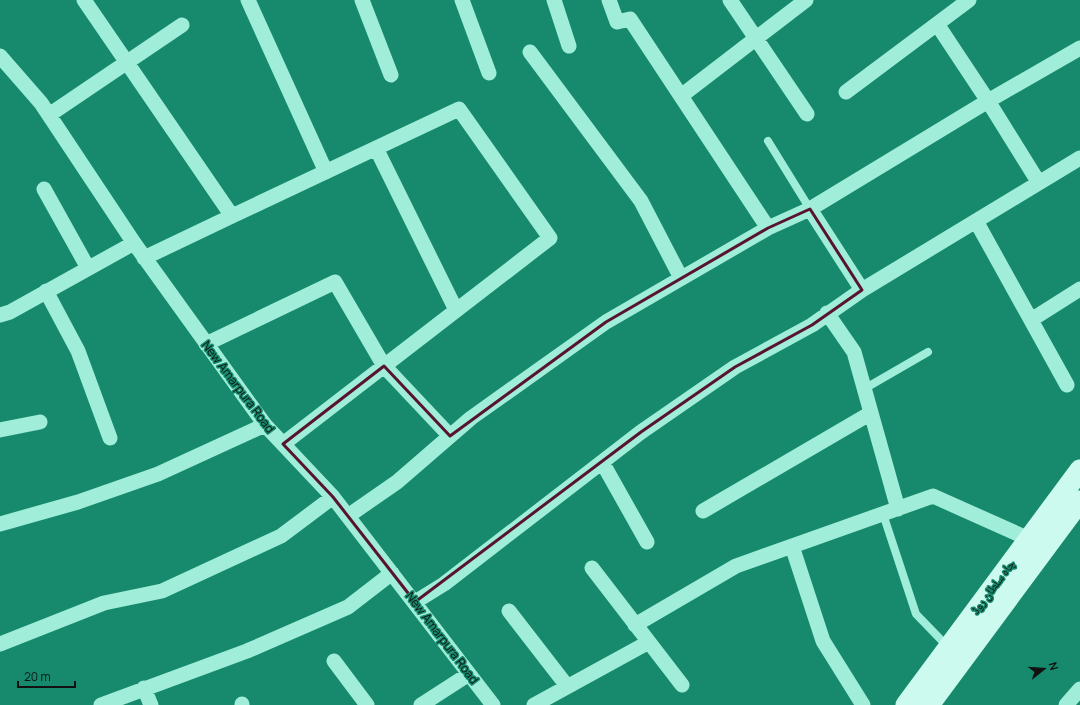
<svg xmlns="http://www.w3.org/2000/svg" width="1080" height="705" font-family="Manrope,'Noto Naskh Arabic',sans-serif">
	<style>
		.lines { fill: none; stroke-linecap: round; stroke-linejoin: round }
		.service { stroke: #a0eed9; stroke-width: 8 }
		.minor { stroke: #a0eed9; stroke-width: 15 }
		.secondary { stroke: #cdfaef; stroke-width: 21 }
		.marked { fill: none; stroke: #58142f; stroke-width: 3; stroke-linejoin: round }
		.labels { text-anchor: middle; stroke-width: 3; stroke-linejoin: round; paint-order: stroke }
		.street-label { font-size: 12px; fill: #111; stroke: #178a6d }
	</style>
	<rect width="100%" height="100%" fill="#178a6d"/>
	<g class="lines">
		<path class="service" d="M768 141 810 209
			M864 389 928 352
			M883 514 916 614 948 647"/>
		<path class="minor" d="M84 0 232 216 144 258
			M248 0 326 172
			M362 0 391 75
			M462 0 489 73
			M554 0 569 46
			M609 0 617 22 630 19 768 228
			M730 0 807 114
			M937 24 988 101 1039 183
			M530 52 641 201 681 278
			M0 56 41 103 134 243 265 425 333 497 493 705
			M846 92 969 0
			M681 96 806 0
			M49 115 182 25
			M376 148 456 310
			M44 189 88 268
			M810 209 862 290
			M232 216 459 109 550 238 283 444
			M976 221 1067 385
			M46 291 78 351 110 438
			M827 313 854 352 898 509
			M0 315 10 312 134 243
			M1031 320 1080 289
			M206 344 335 282 384 366 450 436
			M0 430 40 422
			M602 462 647 542
			M703 511 871 413
			M348 516 397 482 471 418 606 322 768 228 810 209 988 101 1080 48
			M0 524 78 502 158 474 265 425
			M792 546 823 641 863 705
			M592 568 682 685
			M415 602 444 584 641 432 735 367 812 325 862 290 1080 158
			M509 611 567 686
			M635 625 736 566 933 496 1029 539
			M0 644 104 603 162 591 281 536 333 497
			M334 661 367 705
			M144 688 151 705
			M242 704V705
			M101 705 247 651 348 607 392 573
			M421 705 469 674
			M534 705 649 642
			M1066 705 1080 689"/>
		<path class="secondary" d="M906 705 1080 470
			M929 705 1080 501"/>
	</g>
	<path class="marked" d="M810 209 862 290 812 325 735 367 641 432 415 602 333 497 283 444 384 366 450 436 606 322 768 228Z"/>
	<g class="labels">
		<g class="street-label">
			<text transform="translate(238 387) rotate(53)" y="4">New Amarpura Road</text>
			<text transform="translate(993 587) rotate(-53)" y="4">چاہ سلطان روڈ</text>
			<text transform="translate(442 638) rotate(53)" y="4">New Amarpura Road</text>
		</g>
	</g>
	<g transform="translate(1044 669) rotate(73)" stroke="#178a6d" stroke-width="3" paint-order="stroke">
	<path d="M0-3L7 15L0 10L-7 15Z" fill="#111111"/>
	<text y="-6" font-size="11" font-weight="bold" text-anchor="middle" fill="#111111">N</text>
	</g>
	<path d="M18 681v6h57v-6" fill="none" stroke="#111111" stroke-width="2"/>
	<text x="24" y="681" font-size="12" fill="#111111" stroke="#178a6d" stroke-width="3" paint-order="stroke">20 m</text>
</svg>
